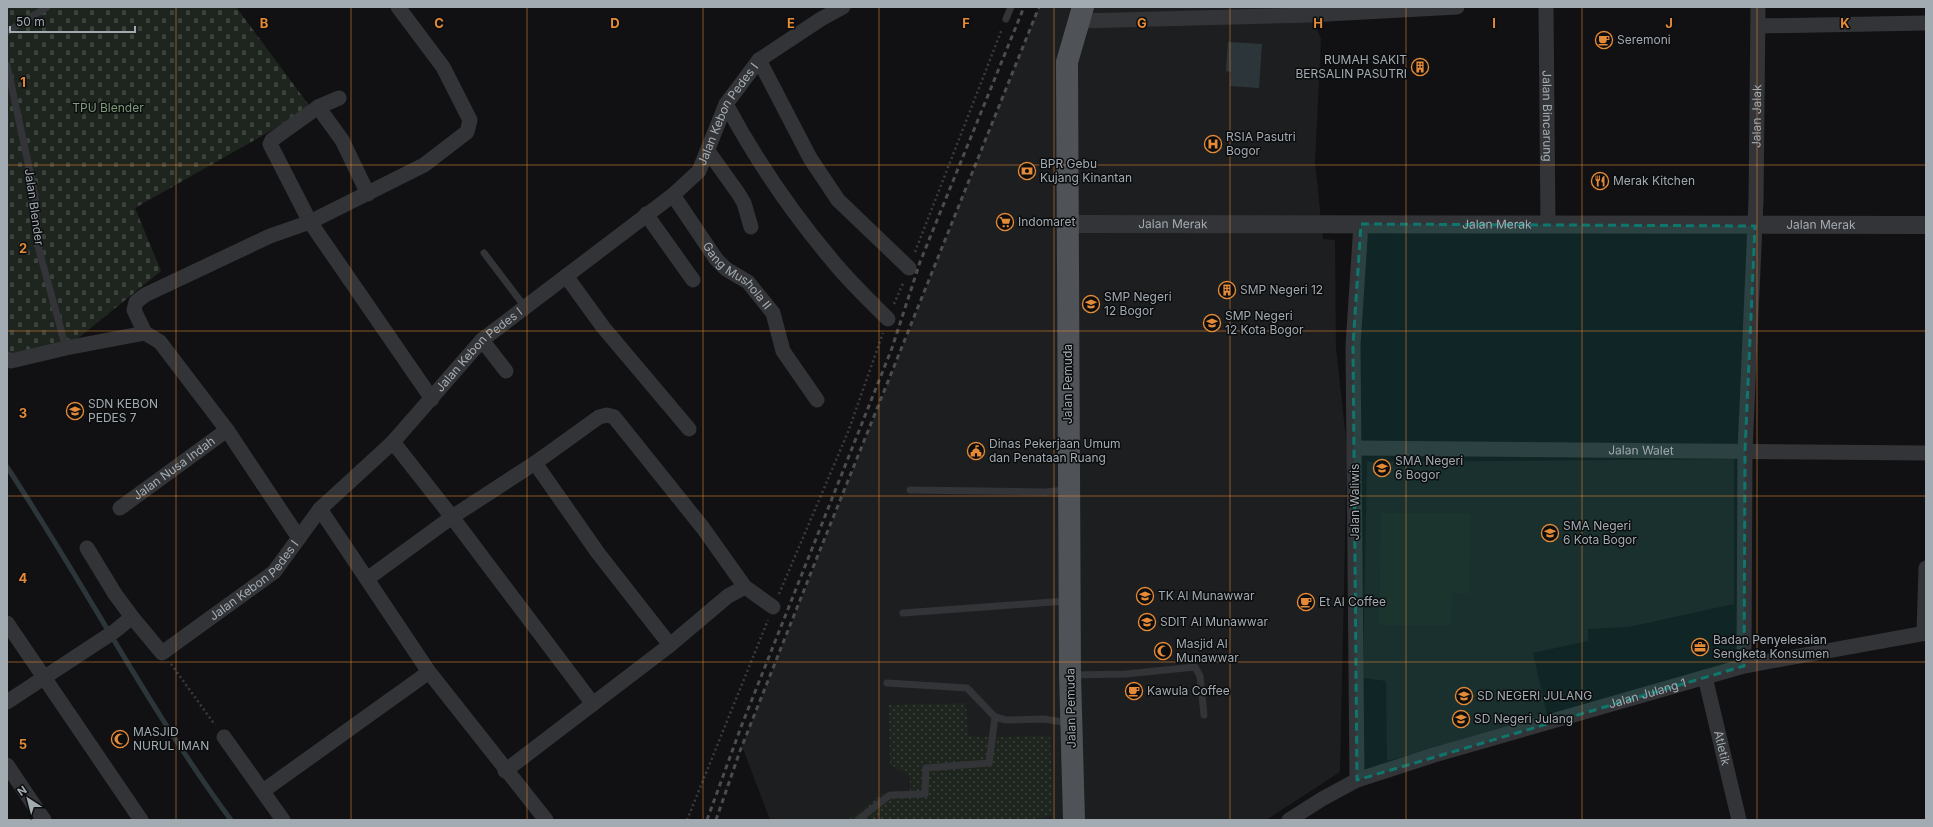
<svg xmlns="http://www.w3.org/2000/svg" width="1933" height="827" font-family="Inter,sans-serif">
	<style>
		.built { fill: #1d1e1f }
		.grass { fill: url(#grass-dots) }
		.cemetery { fill: url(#cemetery-stones) }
		.pitch { fill: #1e251e }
		.water { fill: #2c363a }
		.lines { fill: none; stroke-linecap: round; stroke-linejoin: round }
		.stream { stroke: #2c363a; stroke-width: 5 }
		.path { stroke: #393b3e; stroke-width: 2.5; stroke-dasharray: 2 3; stroke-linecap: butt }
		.service { stroke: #333437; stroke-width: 7 }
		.minor { stroke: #333437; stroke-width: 15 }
		.tertiary { stroke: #333437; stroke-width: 18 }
		.primary { stroke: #4f5256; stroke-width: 22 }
		.rail { stroke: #4a4c50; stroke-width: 3; stroke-dasharray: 5 4; stroke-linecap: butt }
		.marked { fill: #0f766e; fill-opacity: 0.2; stroke: #0f766e; stroke-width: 3; stroke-dasharray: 8 5; stroke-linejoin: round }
		.grid { fill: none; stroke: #e58a36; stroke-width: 1; stroke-opacity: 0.55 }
		.labels { text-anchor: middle; stroke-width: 3; stroke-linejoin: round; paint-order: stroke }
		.poi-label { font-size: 12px; fill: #a3abb2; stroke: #0c0d0e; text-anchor: start }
		.park-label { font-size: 12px; fill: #7f9c7b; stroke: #0c0d0e }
		.street-label { font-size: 12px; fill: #a3abb2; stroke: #0c0d0e }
		.grid-label { font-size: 13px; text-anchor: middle; font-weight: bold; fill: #e58a36; stroke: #0c0d0e; stroke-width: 3; stroke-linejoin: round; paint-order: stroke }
	</style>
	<defs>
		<pattern id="grass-dots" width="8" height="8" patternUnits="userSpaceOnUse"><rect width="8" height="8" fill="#1e251e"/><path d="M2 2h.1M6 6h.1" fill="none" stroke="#3c423c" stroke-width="1.8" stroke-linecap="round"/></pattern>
		<pattern id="cemetery-stones" width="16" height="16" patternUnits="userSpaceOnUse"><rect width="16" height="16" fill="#1e251e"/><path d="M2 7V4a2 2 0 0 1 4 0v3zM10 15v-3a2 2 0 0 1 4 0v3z" fill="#3c423c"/></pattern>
	</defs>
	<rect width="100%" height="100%" fill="#111113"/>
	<path class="built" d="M1039 7H1311L1310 12 1321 39 1315 162 1323 239 1335 240 1336 348 1347 448 1340 772 1266 820H770L742 746Z
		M1734 459V604L1629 627 1588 629V641L1533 653 1548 719 1387 761 1386 681 1363 678 1367 462Z"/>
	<path class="grass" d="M966 703 968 736 989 737 1050 736 1053 815 1032 820H848L884 793 910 794V777L890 764 889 705Z"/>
	<path class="cemetery" d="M7 7H236L311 108 135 208 161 271 66 348 7 359Z"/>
	<path class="pitch" d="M1381 513H1471L1470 593H1452L1451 625H1379Z"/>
	<path class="water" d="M1228 42 1262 44 1259 88 1230 86 1231 72 1226 71Z"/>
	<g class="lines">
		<path class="stream" d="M7 467C84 583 148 708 231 820"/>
		<path class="path" d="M915 252 1002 29
			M894 304 904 281
			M779 594 848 432 883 333
			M171 664 215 725
			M687 820 768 620"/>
		<path class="service" d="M1006 19 1011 7
			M7 32 47 7
			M7 65 35 195 39 250 66 348
			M484 253 525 307
			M910 490 1045 492 1066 490
			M903 613 1066 601
			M1071 675 1126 674 1195 667 1200 676 1204 715
			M887 683 967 688 995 717 1006 720 1044 719 1069 723
			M858 820 890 795 925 794 926 768 989 763 995 717"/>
		<g class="minor">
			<path id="s1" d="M1546 7 1548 225"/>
			<path d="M1078 21 1309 15 1457 7"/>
			<path d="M1758 26 1926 23"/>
			<path d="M759 60 810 158 838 200 909 268"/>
			<path d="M339 98 318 107 272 140 270 144 310 222 432 399"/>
			<path d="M726 104C757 162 795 217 837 266 853 285 871 302 888 319"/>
			<path d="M318 107 342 140 368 194"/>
			<path d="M708 151 738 193 744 203 751 227"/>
			<path id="s2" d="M673 195 716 259 726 269 748 282 773 313 783 351 817 400"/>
			<path d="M646 214 693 280"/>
			<path d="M566 276 603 327 689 429"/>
			<path d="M145 333 134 310 136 302 145 295 270 236 310 222 424 165 467 132 470 120 443 67 398 7"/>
			<path d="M482 340 506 371"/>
			<path d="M7 359 11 361 66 348 145 333 160 342 227 430 299 538"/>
			<path d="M393 442 452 517 593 704"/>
			<path id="s3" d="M1355 448 1926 453"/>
			<path d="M535 463 598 553 670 645"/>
			<path id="s4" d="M120 508 227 430"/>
			<path d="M320 509 429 672 546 820"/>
			<path d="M87 548 115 594 132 617"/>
			<path d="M367 579 452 517 535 463 599 417 607 415 614 417 703 528 745 587 773 607"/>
			<path d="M7 623 141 820"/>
			<path d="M1924 633 1926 568"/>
			<path id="s5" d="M1744 666 1745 451 1756 201 1758 7"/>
			<path id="s6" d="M1705 677 1739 820"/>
			<path id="s7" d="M7 702 115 631 132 617 162 653 274 572 320 509 393 442 482 340 673 195 699 171 726 104 759 60 821 19 843 7"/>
			<path d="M224 737 283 820"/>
			<path d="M7 765 44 820"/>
			<path d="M505 771 670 645 728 596 745 587"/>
			<path d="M1357 780 1353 345 1361 224"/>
			<path d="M263 791 429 672"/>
			<path id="s8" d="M1289 820 1322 799 1357 780 1434 755 1744 666 1926 633"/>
		</g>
		<path class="tertiary" id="s9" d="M1068 224 1926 225"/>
		<path class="primary" d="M1074 820 1070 675 1067 62 1083 7"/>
		<path class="rail" d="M707 820 741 727 892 348 920 262 1024 7
			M716 820 740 751 818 555 1039 7"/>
	</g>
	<path class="marked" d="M1361 224 1755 226 1745 451 1744 666 1357 780 1353 345Z"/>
	<path class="grid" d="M176 7V820M351 7V820M527 7V820M703 7V820M879 7V820M1054 7V820M1230 7V820M1406 7V820M1582 7V820M1757 7V820M7 165H1926M7 331H1926M7 496H1926M7 662H1926"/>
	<defs>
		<g id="cafe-ring" transform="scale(0.9)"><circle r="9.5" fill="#0c0d0e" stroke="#e58a36" stroke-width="1.5"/><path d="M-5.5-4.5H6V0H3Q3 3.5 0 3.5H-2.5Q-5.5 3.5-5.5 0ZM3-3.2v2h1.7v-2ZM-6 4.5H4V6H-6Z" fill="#e58a36"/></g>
		<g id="building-ring" transform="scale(0.9)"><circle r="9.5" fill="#0c0d0e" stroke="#e58a36" stroke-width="1.5"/><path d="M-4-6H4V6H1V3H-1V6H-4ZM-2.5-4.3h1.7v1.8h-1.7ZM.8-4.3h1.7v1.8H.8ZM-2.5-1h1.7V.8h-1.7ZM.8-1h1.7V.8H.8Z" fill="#e58a36"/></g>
		<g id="hospital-ring" transform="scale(0.9)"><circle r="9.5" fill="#0c0d0e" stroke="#e58a36" stroke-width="1.5"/><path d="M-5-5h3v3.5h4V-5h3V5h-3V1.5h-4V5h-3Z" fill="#e58a36"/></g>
		<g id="bank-ring" transform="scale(0.9)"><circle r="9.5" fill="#0c0d0e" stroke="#e58a36" stroke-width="1.5"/><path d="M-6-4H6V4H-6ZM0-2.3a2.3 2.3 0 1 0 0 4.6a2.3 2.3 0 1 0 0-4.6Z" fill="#e58a36"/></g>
		<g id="restaurant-ring" transform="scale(0.9)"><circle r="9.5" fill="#0c0d0e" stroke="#e58a36" stroke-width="1.5"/><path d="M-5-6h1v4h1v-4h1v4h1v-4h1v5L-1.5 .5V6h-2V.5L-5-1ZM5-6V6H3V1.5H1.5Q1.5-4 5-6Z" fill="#e58a36"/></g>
		<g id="supermarket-ring" transform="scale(0.9)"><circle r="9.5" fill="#0c0d0e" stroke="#e58a36" stroke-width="1.5"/><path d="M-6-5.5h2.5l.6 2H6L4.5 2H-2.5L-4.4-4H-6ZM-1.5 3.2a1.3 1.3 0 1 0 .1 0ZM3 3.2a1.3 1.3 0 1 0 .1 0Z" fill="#e58a36"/></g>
		<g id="school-ring" transform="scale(0.9)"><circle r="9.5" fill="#0c0d0e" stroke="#e58a36" stroke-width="1.5"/><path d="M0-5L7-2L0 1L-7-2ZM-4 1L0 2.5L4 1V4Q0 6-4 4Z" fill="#e58a36"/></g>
		<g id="civic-ring" transform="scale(0.9)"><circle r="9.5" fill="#0c0d0e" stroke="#e58a36" stroke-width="1.5"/><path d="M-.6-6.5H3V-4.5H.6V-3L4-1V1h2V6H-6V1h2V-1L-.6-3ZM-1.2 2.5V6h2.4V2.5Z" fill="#e58a36"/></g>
		<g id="office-ring" transform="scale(0.9)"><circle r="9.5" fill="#0c0d0e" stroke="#e58a36" stroke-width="1.5"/><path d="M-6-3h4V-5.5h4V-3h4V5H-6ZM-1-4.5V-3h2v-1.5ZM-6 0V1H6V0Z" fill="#e58a36"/></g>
		<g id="mosque-ring" transform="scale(0.9)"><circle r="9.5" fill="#0c0d0e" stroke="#e58a36" stroke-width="1.5"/><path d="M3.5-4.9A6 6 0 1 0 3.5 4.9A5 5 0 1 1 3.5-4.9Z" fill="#e58a36"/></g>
	</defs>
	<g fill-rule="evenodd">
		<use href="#cafe-ring" x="1604" y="40"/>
		<use href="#building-ring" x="1420" y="67"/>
		<use href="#hospital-ring" x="1213" y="144"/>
		<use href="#bank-ring" x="1027" y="171"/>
		<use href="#restaurant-ring" x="1600" y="181"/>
		<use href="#supermarket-ring" x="1005" y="222"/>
		<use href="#building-ring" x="1227" y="290"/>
		<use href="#school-ring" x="1091" y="304"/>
		<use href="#school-ring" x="1212" y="323"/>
		<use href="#school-ring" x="75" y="411"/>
		<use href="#civic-ring" x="976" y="451"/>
		<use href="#school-ring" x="1382" y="468"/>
		<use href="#school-ring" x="1550" y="533"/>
		<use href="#school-ring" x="1145" y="596"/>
		<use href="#cafe-ring" x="1306" y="602"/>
		<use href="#school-ring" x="1147" y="622"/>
		<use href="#office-ring" x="1700" y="647"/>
		<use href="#mosque-ring" x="1163" y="651"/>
		<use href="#cafe-ring" x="1134" y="691"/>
		<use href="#school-ring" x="1464" y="696"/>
		<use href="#school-ring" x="1461" y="719"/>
		<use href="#mosque-ring" x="120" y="739"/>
	</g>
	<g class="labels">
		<g class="poi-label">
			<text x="1617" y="44">Seremoni</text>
			<text x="1407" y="64" text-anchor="end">RUMAH SAKIT<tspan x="1407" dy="14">BERSALIN PASUTRI</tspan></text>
			<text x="1226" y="141">RSIA Pasutri<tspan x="1226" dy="14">Bogor</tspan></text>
			<text x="1040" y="168">BPR Gebu<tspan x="1040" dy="14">Kujang Kinantan</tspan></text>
			<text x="1613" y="185">Merak Kitchen</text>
			<text x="1018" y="226">Indomaret</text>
			<text x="1240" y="294">SMP Negeri 12</text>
			<text x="1104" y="301">SMP Negeri<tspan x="1104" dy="14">12 Bogor</tspan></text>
			<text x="1225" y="320">SMP Negeri<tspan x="1225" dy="14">12 Kota Bogor</tspan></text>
			<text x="88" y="408">SDN KEBON<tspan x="88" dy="14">PEDES 7</tspan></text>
			<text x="989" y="448">Dinas Pekerjaan Umum<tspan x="989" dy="14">dan Penataan Ruang</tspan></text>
			<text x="1395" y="465">SMA Negeri<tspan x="1395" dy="14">6 Bogor</tspan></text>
			<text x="1563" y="530">SMA Negeri<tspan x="1563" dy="14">6 Kota Bogor</tspan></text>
			<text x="1158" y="600">TK Al Munawwar</text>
			<text x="1319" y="606">Et Al Coffee</text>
			<text x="1160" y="626">SDIT Al Munawwar</text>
			<text x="1713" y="644">Badan Penyelesaian<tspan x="1713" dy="14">Sengketa Konsumen</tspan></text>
			<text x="1176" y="648">Masjid Al<tspan x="1176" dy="14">Munawwar</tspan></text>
			<text x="1147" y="695">Kawula Coffee</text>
			<text x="1477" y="700">SD NEGERI JULANG</text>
			<text x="1474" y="723">SD Negeri Julang</text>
			<text x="133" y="736">MASJID<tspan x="133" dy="14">NURUL IMAN</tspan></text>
		</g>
		<g class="park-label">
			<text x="108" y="112">TPU Blender</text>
		</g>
		<g class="street-label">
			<text dy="4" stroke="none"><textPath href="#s7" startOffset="988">Jalan Kebon Pedes I</textPath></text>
			<text dy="4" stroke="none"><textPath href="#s1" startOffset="109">Jalan Bincarung</textPath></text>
			<text dy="4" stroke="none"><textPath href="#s5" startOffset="550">Jalan Jalak</textPath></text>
			<text transform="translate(34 207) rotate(82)" y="4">Jalan Blender</text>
			<text dy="4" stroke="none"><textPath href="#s9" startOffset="105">Jalan Merak</textPath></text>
			<text dy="4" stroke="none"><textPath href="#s9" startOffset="429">Jalan Merak</textPath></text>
			<text dy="4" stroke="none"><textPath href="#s9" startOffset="753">Jalan Merak</textPath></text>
			<text dy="4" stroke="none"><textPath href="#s2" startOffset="104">Gang Mushola II</textPath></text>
			<text dy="4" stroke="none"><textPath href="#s7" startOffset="640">Jalan Kebon Pedes I</textPath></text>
			<text transform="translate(1068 384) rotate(-90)" y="4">Jalan Pemuda</text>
			<text dy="4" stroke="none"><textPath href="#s3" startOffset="286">Jalan Walet</textPath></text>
			<text dy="4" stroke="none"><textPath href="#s4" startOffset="67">Jalan Nusa Indah</textPath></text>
			<text transform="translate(1355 502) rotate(-90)" y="4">Jalan Waliwis</text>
			<text dy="4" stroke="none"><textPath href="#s7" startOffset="316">Jalan Kebon Pedes I</textPath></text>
			<text dy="4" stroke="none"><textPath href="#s8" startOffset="382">Jalan Julang 1</textPath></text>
			<text transform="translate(1071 708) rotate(-91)" y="4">Jalan Pemuda</text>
			<text dy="4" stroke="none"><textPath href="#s6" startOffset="73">Atletik</textPath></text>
		</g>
	</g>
	<g class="grid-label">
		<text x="264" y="28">B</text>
		<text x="439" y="28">C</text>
		<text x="615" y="28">D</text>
		<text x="791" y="28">E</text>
		<text x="966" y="28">F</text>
		<text x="1142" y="28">G</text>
		<text x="1318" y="28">H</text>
		<text x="1494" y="28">I</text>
		<text x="1669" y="28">J</text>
		<text x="1845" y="28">K</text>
		<text x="23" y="87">1</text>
		<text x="23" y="253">2</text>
		<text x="23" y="418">3</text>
		<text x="23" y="583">4</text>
		<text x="23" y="749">5</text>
	</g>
	<rect width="1933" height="827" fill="none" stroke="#a3abb2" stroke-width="16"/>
	<g transform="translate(28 799) rotate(324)" stroke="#0c0d0e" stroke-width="3" paint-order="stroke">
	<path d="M0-3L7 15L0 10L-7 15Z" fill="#a3abb2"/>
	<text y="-6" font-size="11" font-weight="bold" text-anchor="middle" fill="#a3abb2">N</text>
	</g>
	<path d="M10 26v6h125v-6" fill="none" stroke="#a3abb2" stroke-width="2"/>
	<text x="16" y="26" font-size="12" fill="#a3abb2" stroke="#0c0d0e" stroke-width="3" paint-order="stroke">50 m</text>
</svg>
